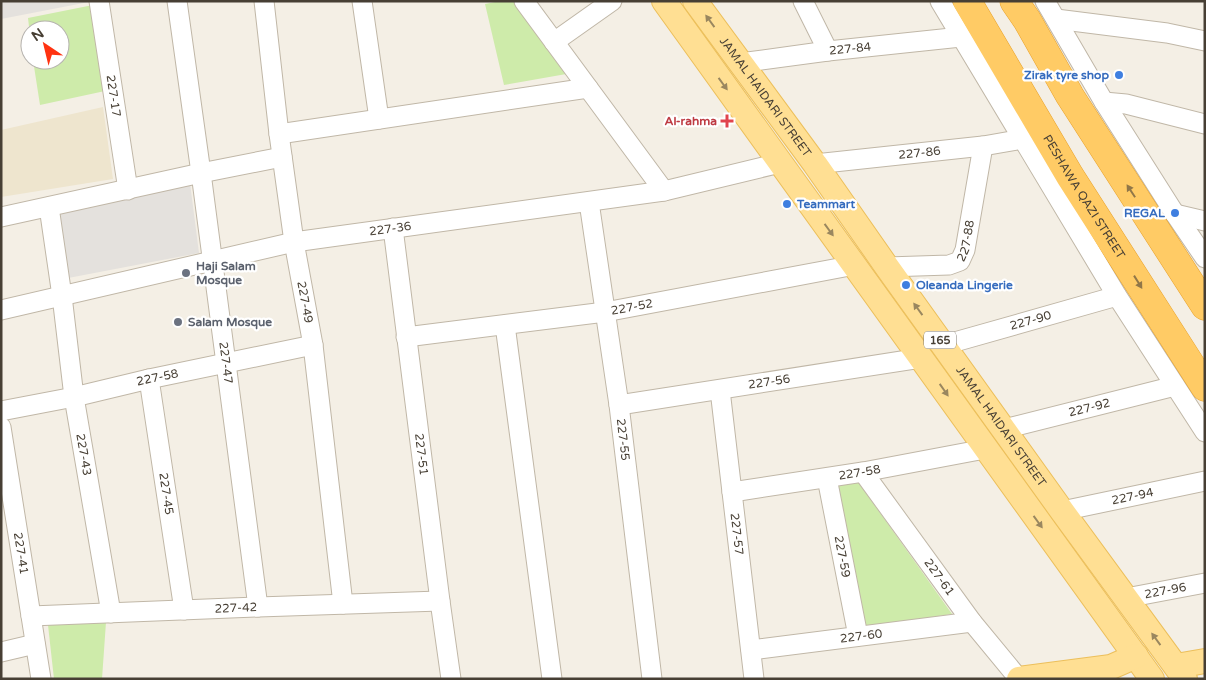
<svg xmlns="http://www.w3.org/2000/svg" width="1206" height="680" font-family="'Varela Round',sans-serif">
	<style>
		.education { fill: #eee5ce }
		.green { fill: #ceebaa }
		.parking { fill: #e4e1dd }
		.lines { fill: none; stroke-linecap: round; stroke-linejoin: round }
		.minor-casing { stroke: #c0b7a7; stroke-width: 21 }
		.major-casing { stroke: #ecbf5b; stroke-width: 26 }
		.highway-casing { stroke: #e8a12a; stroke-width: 29 }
		.minor { stroke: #fff; stroke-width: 19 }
		.major { stroke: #ffdf93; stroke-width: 24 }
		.highway { stroke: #ffcb65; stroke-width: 28 }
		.oneway { fill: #9a875f }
		.oneway2 { fill: #917748 }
		.shop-dot { fill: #3f7fe0; stroke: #fff; stroke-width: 2 }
		.health-dot { fill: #e0444e; stroke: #fff; stroke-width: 2 }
		.worship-dot { fill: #6b7280; stroke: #fff; stroke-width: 2 }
		.labels { text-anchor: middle; stroke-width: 4.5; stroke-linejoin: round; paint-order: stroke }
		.shield { fill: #fff; stroke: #7e7971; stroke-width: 1 }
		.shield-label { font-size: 11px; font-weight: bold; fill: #473f34 }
		.street-label { font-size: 12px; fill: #473f34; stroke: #fff }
		.shop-label { font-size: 12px; font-weight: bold; fill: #366cbe; stroke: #fff; text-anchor: end }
		.health-label { font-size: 12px; font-weight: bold; fill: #be3a42; stroke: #fff; text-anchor: end }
		.worship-label { font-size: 12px; font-weight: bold; fill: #5b616d; stroke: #fff; text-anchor: start }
	</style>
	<rect width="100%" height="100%" fill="#f4efe5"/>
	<path class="education" d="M103 107 113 179 1 197V130Z"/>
	<path class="green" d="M500 1H520L572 73 504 85 485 4Z
		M93 5 105 91 40 105 33 60H60V30H30V35L28 18Z
		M856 479 952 614 861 628 836 483Z
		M106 622 102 679H54L48 625Z"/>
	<path class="parking" d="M1 1H94L1 19Z
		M190 183 199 253 63 279 51 213Z"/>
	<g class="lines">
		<g class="minor-casing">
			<g id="minor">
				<path id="s1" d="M99 1 128 190"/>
				<path id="s2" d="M177 1 201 173 258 607"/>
				<path id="s3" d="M264 1 279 134 294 242 313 345 343 604"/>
				<path d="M362 1 379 119"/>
				<path d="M524 1 664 191"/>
				<path d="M803 1 828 51"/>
				<path d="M940 1 1117 296 1205 432"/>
				<path d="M1045 1 1104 102 1175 214 1205 258"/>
				<path d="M1056 19 1167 33 1205 41"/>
				<path d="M554 42 612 1"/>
				<path id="s4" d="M740 63 828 51 961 37"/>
				<path d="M1104 102 1126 104 1205 124"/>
				<path d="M279 134 588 88"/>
				<path id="s5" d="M815 164 983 146 1023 139"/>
				<path id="s6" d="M589 202 619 405 652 679"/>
				<path id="s7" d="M49 207 62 296 74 397 111 613"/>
				<path d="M1175 214 1205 221"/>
				<path d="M1 217 201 173 282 157"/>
				<path id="s8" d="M393 228 440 601 451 679"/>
				<path id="s9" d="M887 267 949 265 960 261 965 250 983 146"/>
				<path id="s10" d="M1 310 294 242 664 191 780 163"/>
				<path d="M505 325 552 679"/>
				<path id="s11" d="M406 337 605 312 855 265"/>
				<path id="s12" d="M944 345 1117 296"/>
				<path id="s13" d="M149 379 184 610"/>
				<path id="s14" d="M720 390 754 679"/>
				<path id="s15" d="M619 405 921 358"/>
				<path id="s16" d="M1 411 74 397 149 379 313 345"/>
				<path id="s17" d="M1 427 41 679"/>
				<path id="s18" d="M1004 429 1175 386"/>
				<path id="s19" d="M863 472 972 622 1019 679"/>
				<path id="s20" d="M827 478 858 636"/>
				<path id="s21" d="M732 492 863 472 985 449"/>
				<path id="s22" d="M1062 511 1205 481"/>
				<path id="s23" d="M1126 598 1205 583"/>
				<path id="s24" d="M31 616 258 607 440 601"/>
				<path id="s25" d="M751 650 972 622"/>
				<path d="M1 652 35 644"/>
			</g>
		</g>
		<g class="major-casing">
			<g id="major">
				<path d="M664 1 1152 679"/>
				<path id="s26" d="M695 1 815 164 887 267 1062 511 1185 679"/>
				<path d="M1176 666 1205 661"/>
				<path d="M1019 679 1111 667 1136 656"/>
			</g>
		</g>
		<g class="highway-casing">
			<g id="highway">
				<path id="s27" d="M967 1 1070 176 1205 387"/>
				<path d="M1014 1 1027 20 1070 96 1205 306"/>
			</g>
		</g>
		<use href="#minor" class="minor"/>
		<use href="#major" class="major"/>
		<use href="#highway" class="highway"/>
	</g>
	<defs><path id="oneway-solid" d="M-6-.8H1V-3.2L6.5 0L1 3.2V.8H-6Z" transform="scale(1.25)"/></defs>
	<g class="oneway">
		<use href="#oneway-solid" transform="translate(710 21) rotate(-126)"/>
		<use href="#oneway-solid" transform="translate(723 84) rotate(54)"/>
		<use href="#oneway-solid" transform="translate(829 230) rotate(54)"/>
		<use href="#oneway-solid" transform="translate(918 309) rotate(-126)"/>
		<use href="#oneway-solid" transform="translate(944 390) rotate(55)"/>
		<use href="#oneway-solid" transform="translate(1038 522) rotate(54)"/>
		<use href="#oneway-solid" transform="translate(1156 639) rotate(-126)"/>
	</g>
	<g class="oneway2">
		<use href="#oneway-solid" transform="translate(1131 191) rotate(-123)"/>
		<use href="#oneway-solid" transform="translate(1138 282) rotate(58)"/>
	</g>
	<g class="shop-dot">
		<circle cx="1119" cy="75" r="5"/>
		<circle cx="787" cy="204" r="5"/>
		<circle cx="1175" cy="213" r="5"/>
		<circle cx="906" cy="285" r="5"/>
	</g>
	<path class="health-dot" d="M724.5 113.5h5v5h5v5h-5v5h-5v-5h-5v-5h5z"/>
	<g class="worship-dot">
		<circle cx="186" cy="273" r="5"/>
		<circle cx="178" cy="322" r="5"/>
	</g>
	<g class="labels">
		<rect class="shield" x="924" y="331.5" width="32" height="17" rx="4"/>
		<g class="shield-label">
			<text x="940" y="344">165</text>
		</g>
		<g class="street-label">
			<text dy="4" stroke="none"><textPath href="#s4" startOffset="111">227-84</textPath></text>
			<text dy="4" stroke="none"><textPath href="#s1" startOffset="96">227-17</textPath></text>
			<text dy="4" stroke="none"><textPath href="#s26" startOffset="119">JAMAL HAIDARI STREET</textPath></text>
			<text dy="4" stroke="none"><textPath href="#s5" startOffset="105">227-86</textPath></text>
			<text dy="4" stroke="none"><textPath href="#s27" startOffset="228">PESHAWA QAZI STREET</textPath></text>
			<text dy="4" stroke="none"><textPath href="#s10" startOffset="398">227-36</textPath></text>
			<text dy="4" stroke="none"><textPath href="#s9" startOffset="95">227-88</textPath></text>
			<text dy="4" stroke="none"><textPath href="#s3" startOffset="304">227-49</textPath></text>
			<text dy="4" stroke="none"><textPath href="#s11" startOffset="228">227-52</textPath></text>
			<text dy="4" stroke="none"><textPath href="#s12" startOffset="90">227-90</textPath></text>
			<text dy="4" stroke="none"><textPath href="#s2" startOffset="365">227-47</textPath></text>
			<text dy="4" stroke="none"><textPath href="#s16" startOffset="160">227-58</textPath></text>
			<text dy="4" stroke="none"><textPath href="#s15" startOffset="152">227-56</textPath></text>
			<text dy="4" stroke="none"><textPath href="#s18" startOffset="88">227-92</textPath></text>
			<text dy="4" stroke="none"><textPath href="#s26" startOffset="524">JAMAL HAIDARI STREET</textPath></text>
			<text dy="4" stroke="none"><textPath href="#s6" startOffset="240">227-55</textPath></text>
			<text dy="4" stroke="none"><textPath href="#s8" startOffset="228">227-51</textPath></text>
			<text dy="4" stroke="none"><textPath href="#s7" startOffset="250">227-43</textPath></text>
			<text dy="4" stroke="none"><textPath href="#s21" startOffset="129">227-58</textPath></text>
			<text dy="4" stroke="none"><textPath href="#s13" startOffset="116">227-45</textPath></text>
			<text dy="4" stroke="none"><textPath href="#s22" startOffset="72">227-94</textPath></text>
			<text dy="4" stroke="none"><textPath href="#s14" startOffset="145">227-57</textPath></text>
			<text dy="4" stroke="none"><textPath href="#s17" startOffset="128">227-41</textPath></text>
			<text dy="4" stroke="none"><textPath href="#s20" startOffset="80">227-59</textPath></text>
			<text dy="4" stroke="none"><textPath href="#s19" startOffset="130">227-61</textPath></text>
			<text dy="4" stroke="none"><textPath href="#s23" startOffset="40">227-96</textPath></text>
			<text dy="4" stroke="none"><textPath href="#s24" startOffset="205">227-42</textPath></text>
			<text dy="4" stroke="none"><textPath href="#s25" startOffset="111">227-60</textPath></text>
		</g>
		<g class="shop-label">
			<text x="1109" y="79">Zirak tyre shop</text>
			<text x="797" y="208" text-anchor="start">Teammart</text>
			<text x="1165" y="217">REGAL</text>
			<text x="916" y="289" text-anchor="start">Oleanda Lingerie</text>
		</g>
		<g class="health-label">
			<text x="717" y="125">Al-rahma</text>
		</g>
		<g class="worship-label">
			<text x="196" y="270">Haji Salam<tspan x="196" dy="14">Mosque</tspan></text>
			<text x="188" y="326">Salam Mosque</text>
		</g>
	</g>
	<rect width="1206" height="680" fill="none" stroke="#473f34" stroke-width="5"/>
	<g transform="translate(45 45) rotate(325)"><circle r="24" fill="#ffffff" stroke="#b5b2ae"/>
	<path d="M0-4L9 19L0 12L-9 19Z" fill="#ff3311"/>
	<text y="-8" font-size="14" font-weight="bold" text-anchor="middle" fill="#473f34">N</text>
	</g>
</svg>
